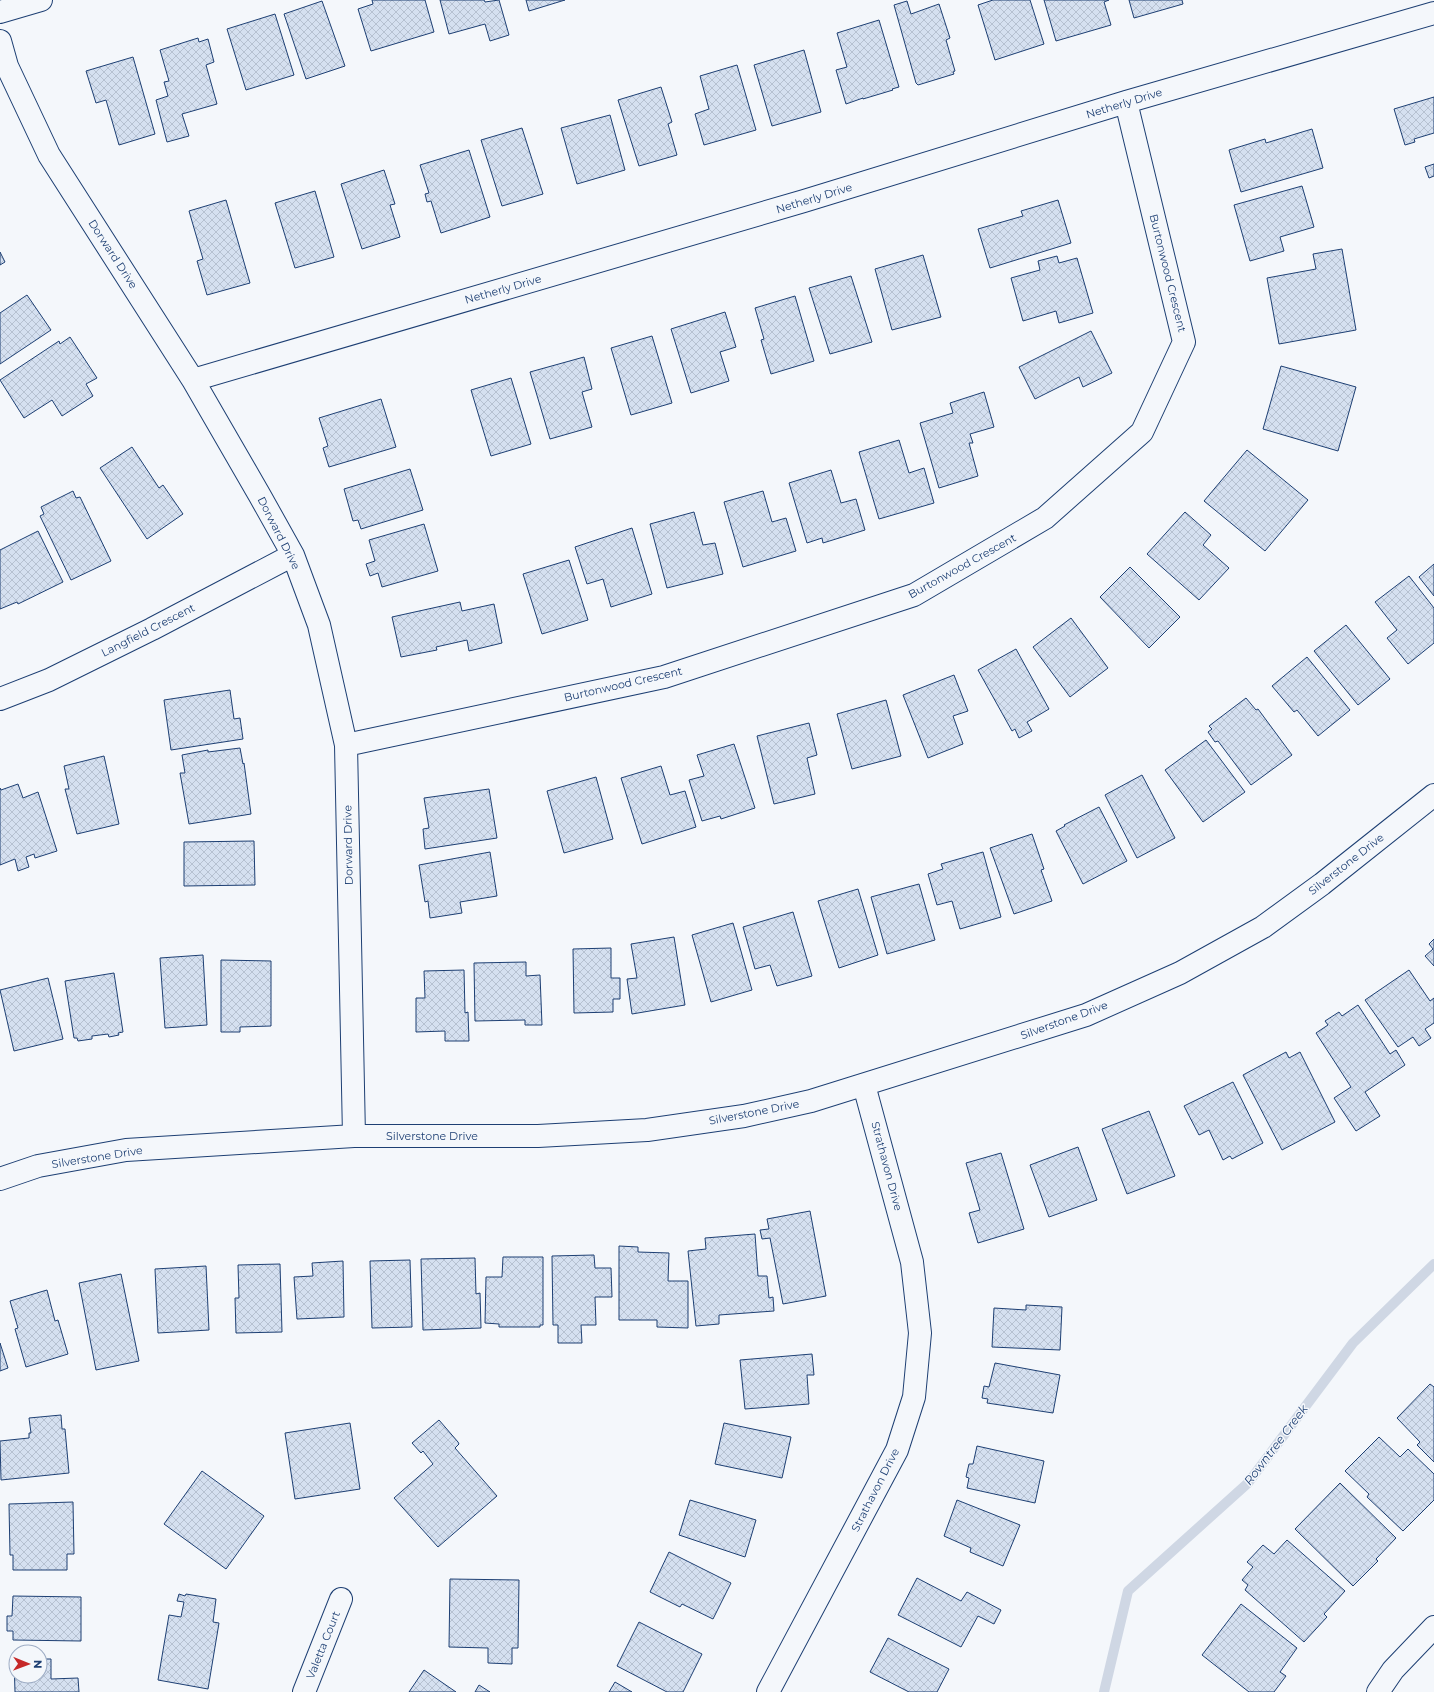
<svg xmlns="http://www.w3.org/2000/svg" width="1434" height="1692" font-family="Montserrat,sans-serif">
	<style>
		.lines { fill: none; stroke-linecap: round; stroke-linejoin: round }
		.stream { stroke: #cfd7e4; stroke-width: 10 }
		.building { fill: url(#building-cross-hatch); stroke: #1d3f73 }
		.minor-casing { stroke: #1d3f73; stroke-width: 24 }
		.minor { stroke: #f4f7fb; stroke-width: 22 }
		.labels { text-anchor: middle; stroke-width: 3; stroke-linejoin: round; paint-order: stroke }
		.street-label { font-size: 11px; fill: #1d3f73; stroke: #f4f7fb }
		.water-label { font-size: 12px; font-style: italic; fill: #1d3f73; stroke: #f4f7fb }
	</style>
	<defs>
		<pattern id="building-cross-hatch" width="8" height="8" patternUnits="userSpaceOnUse"><rect width="8" height="8" fill="#d5e0f0"/><path d="M0 0l8 8M0 8l8-8" fill="none" stroke="#b6c1d1"/></pattern>
	</defs>
	<rect width="100%" height="100%" fill="#f4f7fb"/>
	<g class="lines">
		<path class="stream" d="M1104 1692 1128 1591 1248 1483 1353 1343 1434 1264"/>
	</g>
	<path class="building" d="M372 0H425L434 32 371 51 358 9 373 4Z
		M440 0H484L485 2 499 0 509 35 490 41 485 24 449 34Z
		M526 0H565L529 11Z
		M993 0H1030L1044 44 995 60 978 5Z
		M1044 0H1109L1104 2 1111 25 1056 41Z
		M1129 0H1182L1183 4 1134 18Z
		M322 1 345 66 306 79 284 14Z
		M907 1 911 14 939 4 950 38 946 40 955 71 953 72 954 74 918 85 916 83 894 5Z
		M275 14 294 75 246 90 227 29Z
		M879 20 899 87 892 89 893 90 863 99V98L846 104 836 70 847 67 837 33Z
		M198 38 199 42 208 39 214 62 206 65 217 104 182 114 189 136 167 142 156 100 168 96 164 82 169 81 160 50Z
		M804 50 821 112 772 126 754 65Z
		M133 57 155 134 119 145 106 100 96 103 86 71Z
		M737 65 756 130 704 145 695 114 709 109 700 76Z
		M661 87 672 122 668 124 677 155 639 166 618 100Z
		M1434 97V133L1414 139 1415 142 1405 145 1394 109Z
		M610 115 625 170 577 184 561 128Z
		M522 128 543 194 502 206 481 140Z
		M1312 129 1323 168 1241 192 1229 150 1265 139 1266 143Z
		M469 150 490 217 441 233 431 201 427 202 425 194 429 193 420 165Z
		M1434 164V176L1429 178 1425 167Z
		M384 170 395 204 390 205 400 237 362 249 341 184Z
		M1302 186 1314 227 1280 237 1284 251 1250 261 1234 205Z
		M315 191 334 257 295 268 275 203Z
		M226 200 250 283 207 295 197 261 203 259 189 211Z
		M1058 200 1071 243 990 268 978 229 1023 216 1021 211Z
		M1342 249 1356 330 1279 344 1267 278 1316 269 1313 254Z
		M0 252 5 262 0 265Z
		M923 255 941 317 892 330 875 269Z
		M1057 256 1059 263 1077 258 1093 313 1059 323 1056 311 1023 321 1011 278 1040 270 1038 261Z
		M851 276 872 342 830 354 809 288Z
		M27 295 51 330 0 364V313Z
		M795 296 814 361 771 374 761 340 764 339 755 308Z
		M725 312 736 347 720 352 729 381 691 393 671 329Z
		M1091 331 1112 373 1083 387 1079 377 1035 399 1019 367Z
		M652 336 672 403 631 415 611 348Z
		M70 337 97 378 86 384 93 396 62 416 52 400 24 418 0 380 59 341 60 344Z
		M584 357 592 389 582 392 592 427 550 439 530 372Z
		M1281 366 1356 387 1338 451 1263 429Z
		M511 378 531 444 491 456 471 390Z
		M984 392 994 427 970 434 973 443H969L978 476 939 488 920 423 953 413 950 403Z
		M381 399 396 447 329 467 323 448 328 446 319 418Z
		M899 440 909 473 924 468 934 503 879 519 859 452Z
		M132 447 159 488 163 485 183 514 147 539 100 468Z
		M1247 450 1308 500 1265 551 1204 501Z
		M410 469 423 510 361 529 358 520 353 521 344 489Z
		M831 470 841 503 856 499 865 530 823 543 822 538 807 543 789 483Z
		M73 491 76 498 80 497 111 561 71 580 40 516 44 514 41 507Z
		M763 491 772 522 786 518 796 551 743 567 724 502Z
		M694 512 703 545 715 543 723 574 667 588 650 524Z
		M1185 512 1211 535 1203 545 1229 568 1199 600 1147 554Z
		M424 524 438 571 382 587 378 573 370 576 366 564 375 561 369 540Z
		M632 528 652 594 611 607 603 579 587 584 575 547Z
		M38 531 63 582 18 604 17 602 0 609V550Z
		M569 560 588 620 542 634 523 574Z
		M1434 564V596L1419 577Z
		M1130 567 1180 617 1149 648 1100 597Z
		M1409 576 1434 608V643L1408 664 1387 638 1397 630 1375 602Z
		M460 602 462 611 494 604 502 643 469 651 467 640 436 647 437 650 401 657 392 617Z
		M1071 618 1108 668 1070 697 1033 647Z
		M1346 625 1390 679 1358 705 1314 651Z
		M1016 649 1049 709 1027 722 1032 731 1019 738 1015 729 1012 731 978 670Z
		M1307 657 1350 710 1318 736 1297 710 1294 712 1272 686Z
		M954 675 968 711 953 716 963 744 928 758 903 695Z
		M230 690 234 719 240 718 243 739 171 750 164 700Z
		M1246 698 1256 710 1258 709 1292 755 1251 785 1218 741 1215 742 1208 732 1212 729 1209 726Z
		M886 700 901 756 852 769 837 714Z
		M809 723 817 755 807 758 815 794 774 804 757 736Z
		M1206 740 1245 792 1203 822 1165 770Z
		M734 744 755 808 721 819 720 816 702 821 689 780 704 776 697 755Z
		M240 748 243 764 244 763 251 814 189 824 180 773H185L182 755 208 750V752Z
		M104 756 119 824 77 834 65 789H69L64 766Z
		M661 766 670 795 685 791 696 827 642 844 621 778Z
		M1142 775 1175 838 1137 858 1105 795Z
		M596 777 613 839 564 853 547 791Z
		M18 784 23 798 38 792 57 851 35 858 34 854 26 857 29 867 18 871 15 859 0 865V788L1 790Z
		M489 789 497 838 425 849 423 829 429 828 424 798Z
		M1099 807 1127 861 1083 884 1056 831 1065 826 1064 825Z
		M1032 834 1044 869 1041 870 1052 901 1014 914 990 848Z
		M254 841 255 885 184 886V842Z
		M490 852 497 896 460 902 462 913 430 918 428 901 425 902 419 865Z
		M983 852 1001 917 960 929 952 901 937 905 928 874 943 869 941 864Z
		M919 884 935 940 887 954 871 897Z
		M858 889 878 955 839 968 818 901Z
		M793 912 812 976 777 986 770 965 755 969 743 927Z
		M733 923 752 990 711 1002 692 935Z
		M674 937 685 1005 632 1014 627 979 637 978 631 944Z
		M1434 939V966L1425 956 1433 949 1429 944Z
		M611 948V978H620V999H613V1012L574 1013 573 949Z
		M203 955 207 1025 165 1028 160 958Z
		M221 960 271 961V1026L240 1027V1032H221Z
		M526 962V976L540 975 542 1025H525V1020L475 1021 474 963Z
		M464 970 465 1013 468 1012 469 1041H445V1031L416 1032V998H425L424 971Z
		M1409 970 1430 1001 1434 998V1023L1425 1029 1431 1038 1419 1046 1413 1037 1398 1047 1365 1000Z
		M114 973 123 1032 118 1033 119 1035 109 1037 108 1034 92 1036V1039L78 1041 77 1038H74L65 981Z
		M48 978 63 1039 14 1051 0 990Z
		M1358 1005 1390 1054 1396 1050 1405 1065 1365 1092 1380 1116 1356 1131 1334 1098 1351 1087 1316 1033 1328 1025 1325 1021 1339 1012 1342 1016Z
		M1286 1052 1289 1058 1300 1052 1335 1122 1282 1150 1243 1075Z
		M1233 1082 1263 1143 1232 1159 1230 1156 1223 1160 1209 1130 1199 1135 1184 1106Z
		M1149 1111 1175 1176 1127 1194 1102 1129Z
		M1078 1147 1097 1200 1049 1217 1030 1165Z
		M1001 1153 1024 1229 978 1243 969 1213 980 1210 966 1163Z
		M810 1211 826 1296 783 1304 770 1238 762 1239 760 1230 769 1229 767 1219Z
		M755 1234 758 1276H767L769 1298 773 1297 774 1311 719 1315V1324L696 1326 688 1251 706 1249 705 1238Z
		M619 1246 638 1247V1252L669 1253 668 1281H688V1328L657 1327V1320H619Z
		M594 1255 595 1268H611L612 1297H595L596 1325H581L582 1343H558V1325H553L552 1256Z
		M503 1257H543V1325H540V1327H499V1324L485 1323 486 1277H502Z
		M475 1258 476 1294 480 1293 481 1328 423 1330 421 1259Z
		M410 1260 412 1327 372 1328 370 1261Z
		M343 1261 344 1317 297 1319 294 1277 313 1276 312 1263Z
		M280 1264 282 1332 236 1333 235 1298H239L238 1265Z
		M206 1266 209 1330 158 1333 155 1269Z
		M121 1274 139 1361 96 1370 79 1283Z
		M47 1290 55 1321 58 1320 68 1354 26 1367 15 1329 18 1328 10 1301Z
		M1026 1305 1062 1307 1060 1350 992 1347 994 1308 1026 1310Z
		M0 1343 8 1368 0 1371Z
		M812 1354 814 1375H807L809 1404 745 1409 740 1360Z
		M995 1363 1060 1375 1053 1413 987 1403 988 1399 982 1398 984 1386 989 1387Z
		M1430 1384 1434 1387V1462L1417 1445 1420 1442 1397 1418Z
		M61 1415 62 1429H65L69 1473 1 1480 0 1441 29 1438V1433H31L29 1418Z
		M439 1420 458 1442 459 1444 455 1448 497 1496 438 1547 394 1498 433 1464 423 1451 421 1453 412 1443Z
		M350 1423 360 1489 295 1499 285 1433Z
		M724 1423 791 1437 782 1478 715 1464Z
		M1379 1437 1400 1457 1408 1449 1434 1474V1500L1403 1531 1367 1497 1369 1494 1345 1471Z
		M977 1446 1044 1461 1035 1503 967 1488 969 1478 966 1477 969 1464H973Z
		M202 1471 264 1516 226 1569 164 1524Z
		M1340 1483 1396 1538 1376 1559 1378 1561 1353 1586 1295 1529Z
		M690 1500 756 1520 745 1557 679 1535Z
		M957 1500 1020 1525 1003 1566 970 1552 971 1548 944 1536Z
		M73 1502 74 1554H67V1570H13V1555H10L9 1504Z
		M1287 1540 1345 1591 1324 1614 1327 1617 1304 1642 1245 1590 1248 1585 1242 1580 1253 1567 1247 1562 1263 1545 1274 1554Z
		M669 1552 731 1583 713 1619 682 1604 680 1607 650 1592Z
		M917 1578 961 1601 967 1592 1001 1610 994 1624 978 1616 961 1647 898 1615Z
		M450 1579 519 1580 518 1648H512V1664L488 1663V1648L449 1647Z
		M179 1594 185 1596 186 1594 216 1599 213 1622 219 1623 208 1689 158 1680 169 1615 181 1617 184 1602 177 1601Z
		M13 1596 81 1597V1641L13 1640V1631H7V1616H12Z
		M1241 1604 1297 1648 1280 1672 1286 1676 1274 1692H1249L1202 1655Z
		M639 1622 702 1654 683 1692H667L617 1666Z
		M888 1638 949 1669 937 1692H909L870 1672Z
		M40 1659H51V1679L78 1678 79 1692H15L14 1660H16V1676H40Z
		M424 1670 456 1692H409Z
		M615 1682 632 1692H609Z
		M479 1685 490 1692H475Z"/>
	<g class="lines">
		<g class="minor-casing">
			<path id="minor" d="M0 12 41 0
				M0 41 7 66 49 155 193 380 260 496 293 555 319 625 346 745 354 1136
				M193 380 804 201 1126 102 1434 13
				M0 699 49 680 152 629 293 555
				M346 745 664 677 914 595 1045 518 1142 432 1184 342 1126 102
				M0 1179 38 1166 126 1150 354 1136H538L647 1130 744 1116 811 1101 1086 1015 1180 973 1263 927 1322 884 1434 795
				M304 1692 341 1599
				M768 1692 897 1450 914 1397 920 1333 912 1262 864 1085
				M1378 1692 1393 1670 1434 1627"/>
		</g>
		<use href="#minor" class="minor"/>
	</g>
	<g class="labels">
		<g class="street-label">
			<text transform="translate(1124 103) rotate(-17)" y="4">Netherly Drive</text>
			<text transform="translate(814 198) rotate(-17)" y="4">Netherly Drive</text>
			<text transform="translate(113 254) rotate(57)" y="4">Dorward Drive</text>
			<text transform="translate(1168 273) rotate(76)" y="4">Burtonwood Crescent</text>
			<text transform="translate(503 289) rotate(-16)" y="4">Netherly Drive</text>
			<text transform="translate(279 533) rotate(63)" y="4">Dorward Drive</text>
			<text transform="translate(962 566) rotate(-29)" y="4">Burtonwood Crescent</text>
			<text transform="translate(148 630) rotate(-27)" y="4">Langfield Crescent</text>
			<text transform="translate(623 684) rotate(-13)" y="4">Burtonwood Crescent</text>
			<text transform="translate(348 845) rotate(-91)" y="4">Dorward Drive</text>
			<text transform="translate(1346 864) rotate(-38)" y="4">Silverstone Drive</text>
			<text transform="translate(1064 1020) rotate(-20)" y="4">Silverstone Drive</text>
			<text transform="translate(754 1112) rotate(-11)" y="4">Silverstone Drive</text>
			<text x="432" y="1140">Silverstone Drive</text>
			<text transform="translate(97 1157) rotate(-9)" y="4">Silverstone Drive</text>
			<text transform="translate(887 1166) rotate(75)" y="4">Strathavon Drive</text>
			<text transform="translate(875 1490) rotate(-63)" y="4">Strathavon Drive</text>
			<text transform="translate(323 1645) rotate(-68)" y="4">Valetta Court</text>
		</g>
		<g class="water-label">
			<text transform="translate(1276 1445) rotate(-53)" y="4">Rowntree Creek</text>
		</g>
	</g>
	<g transform="translate(28 1664) rotate(91)"><circle r="19" fill="#f4f7fb" stroke="#9eadc5"/>
	<path d="M0-3L7 15L0 10L-7 15Z" fill="#c62828"/>
	<text y="-6" font-size="11" font-weight="bold" text-anchor="middle" fill="#1d3f73">N</text>
	</g>
</svg>
